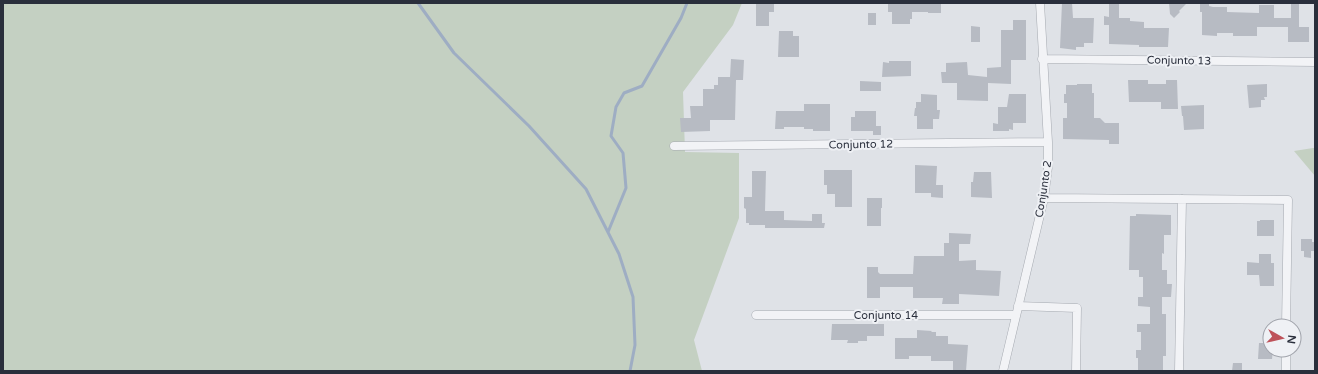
<svg xmlns="http://www.w3.org/2000/svg" width="1318" height="374" font-family="'Varela Round',sans-serif">
	<style>
		.green { fill: #c4d0c2 }
		.lines { fill: none; stroke-linecap: round; stroke-linejoin: round }
		.stream { stroke: #9eadc3; stroke-width: 3 }
		.building { fill: #b7bbc3 }
		.street-casing { stroke: #a5a9b0; stroke-width: 9 }
		.street { stroke: #f2f3f6; stroke-width: 8 }
		.labels { text-anchor: middle; stroke-width: 4; stroke-linejoin: round; paint-order: stroke }
		.street-label { font-size: 11px; fill: #2a2f3c; stroke: #eff1f5 }
	</style>
	<rect width="100%" height="100%" fill="#dfe2e7"/>
	<path class="green" d="M3 3H742L733 25 683 92 685 152 739 153V218L694 340 702 371H3Z
		M1313 148H1315V176L1294 151Z"/>
	<g class="lines">
		<path class="stream" d="M418 3 454 53 529 126 586 189 619 254 633 297 635 345 630 371
			M608 232 626 188 623 153 611 136 616 107 624 93 642 86 681 18 687 3"/>
	</g>
	<path class="building" d="M756 3H774V12H769V26H756Z
		M888 3H941V13H928V12H912V19H910V24H892V12H888Z
		M1062 3H1072L1073 18H1094L1093 43H1084V47H1076V50L1060 48Z
		M1109 3H1119V18H1130V21L1144 22V28H1169L1168 47H1139V45L1109 44V25H1104V16L1109 17Z
		M1169 3H1187L1179 11 1180 12 1174 18 1170 14Z
		M1200 3H1209V6L1213 7H1227V12L1259 13V5H1274V18H1291V3H1299V27H1309V42H1288V27H1257V36H1233V33H1217V36L1202 35V12H1200Z
		M868 13H876V25H868Z
		M1013 20H1026V60H1011V84L988 83V101L957 100V83H942L941 72H946V63L967 62 968 75 987 77V68L1001 67V30H1013Z
		M971 26 980 27V42H971Z
		M779 31H793V36H799V57H778Z
		M731 59 744 60 743 80H736L735 120H710V131L681 132 680 118H691L690 106H703V89H714V85H718V77H730Z
		M889 61H911V76L882 77 883 62 889 63Z
		M1128 80H1148V84H1166V80H1177L1178 109H1161V102H1129Z
		M860 81 881 82V91H860Z
		M1077 84H1092V93H1094V118H1100L1105 123H1119V144H1109V140L1063 139V118H1067V103H1064V94H1066V85H1077Z
		M1267 84V97H1264L1265 100H1261V107L1249 108 1247 85Z
		M921 94 937 95V110H940L939 119H933V129H917V116H914L915 108H916V102H921Z
		M1009 94H1026V123H1013V130L1009 129V131H993V123L998 124V107H1007Z
		M804 104H830V131H813V129H804V127H784V129H775L776 111H804Z
		M1204 105V129L1184 130 1183 116H1182L1181 106Z
		M855 111H876V126H881V135H873V131H851V117H855Z
		M915 165 937 166 936 185H943V198L931 197V193H915Z
		M824 170H852V207H835V194H827V185H824Z
		M752 171H766L765 211H784V220L812 221V214H822V223H825L824 228H765V225H749V223H746V209L744 208V197H752Z
		M974 172H991L992 198 971 197V182H973Z
		M867 198H882V208H881V226H867Z
		M1136 214 1171 215V235H1164V254L1162 253V270H1167V284H1172L1171 297H1162V314H1166V356H1163V371H1138V358H1136V350H1141V332H1137V324H1150V307L1138 306V297H1143V277H1139V270H1129L1130 216H1136Z
		M1260 220H1274V236H1257V221H1260Z
		M949 233 971 234 970 244H959V261L976 260V270L1001 271 999 296 959 294V304H942L943 298H913V287H880V298H867V267H878V272L880 274H913L914 256H944V243H949Z
		M1301 239H1312V242H1315V251H1311V258L1304 257V251H1301Z
		M1259 254H1271V263H1274V286H1260L1259 275H1247V262L1259 263Z
		M832 324H884V336H867V341H858V343H847L848 340H831Z
		M917 330 932 331 931 332H936V336H948V344L968 345 966 371H953V361H931V356H909V359H895V338H917Z
		M1259 343H1270V350H1273L1272 359H1258Z
		M1233 363H1242V371H1232Z"/>
	<g class="lines">
		<g class="street-casing">
			<path id="street" d="M1042 59 1315 62
				M674 146 1048 142
				M1044 198 1288 200 1286 326
				M1018 306 1077 308 1076 371
				M756 315H1016
				M1003 371 1044 198 1048 167V142L1040 3
				M1179 371 1182 199
				M1286 371V350"/>
		</g>
		<use href="#street" class="street"/>
	</g>
	<g class="labels">
		<g class="street-label">
			<text transform="translate(1179 60) rotate(1)" y="4">Conjunto 13</text>
			<text transform="translate(861 144) rotate(-1)" y="4">Conjunto 12</text>
			<text transform="translate(1043 189) rotate(-81)" y="4">Conjunto 2</text>
			<text x="886" y="319">Conjunto 14</text>
		</g>
	</g>
	<rect width="1318" height="374" fill="none" stroke="#2a2f3c" stroke-width="8"/>
	<g transform="translate(1282 338) rotate(98)"><circle r="19" fill="#eff1f5" stroke="#a0a3ab"/>
	<path d="M0-3L7 15L0 10L-7 15Z" fill="#be525a"/>
	<text y="-6" font-size="11" font-weight="bold" text-anchor="middle" fill="#2a2f3c">N</text>
	</g>
</svg>
